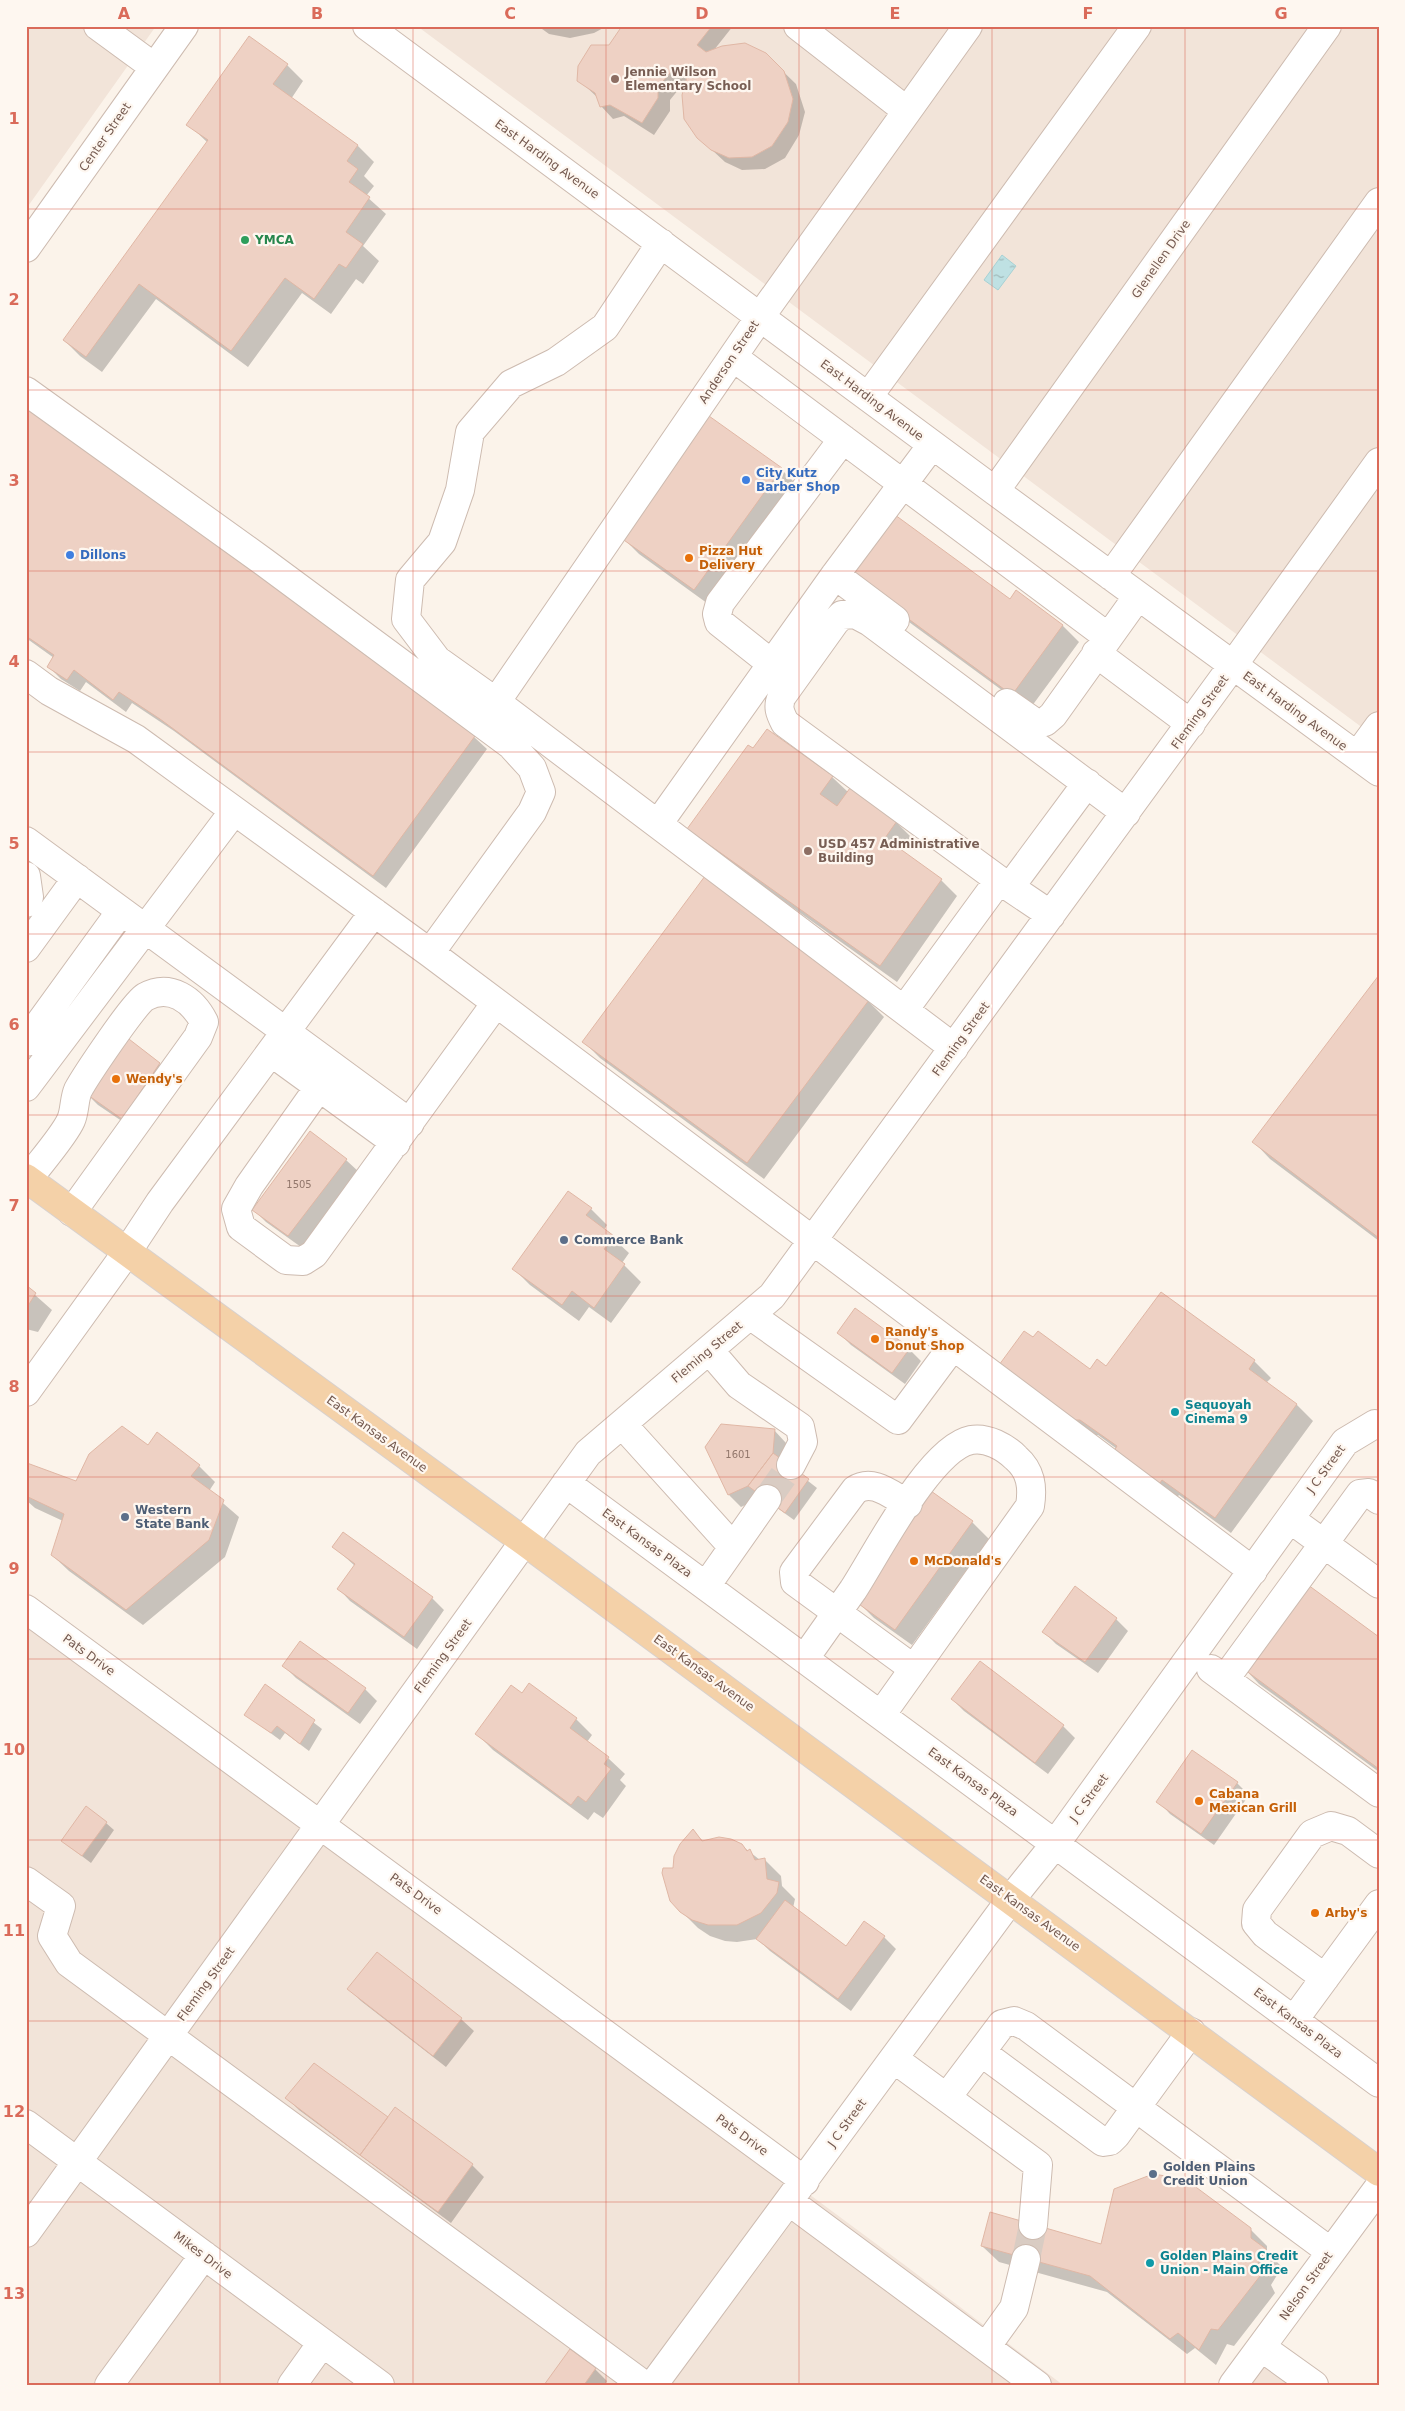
<svg xmlns="http://www.w3.org/2000/svg" width="1405" height="2411" font-family="'DejaVu Sans',sans-serif">
	<style>
		.residential { fill: #f2e4d9 }
		.water { fill: url(#water-ripples); stroke: #a7d1d4 }
		.shadow { fill: #0003 }
		.building { fill: #eed1c4; stroke: #e0b7a5 }
		.lines { fill: none; stroke-linecap: round; stroke-linejoin: round }
		.minor-tunnel { stroke: #d9ccc3; stroke-width: 28; stroke-dasharray: 28 14; stroke-linecap: butt }
		.minor-casing { stroke: #cdbbb0; stroke-width: 30 }
		.major-casing { stroke: #d8d1ce; stroke-width: 30 }
		.minor { stroke: #fff; stroke-width: 28 }
		.major { stroke: #f4d1a8; stroke-width: 28 }
		.grid { fill: none; stroke: #da6b5a; stroke-width: 1; stroke-opacity: 0.55 }
		.education-dot { fill: #8d6e63; stroke: #fef7f0; stroke-width: 2 }
		.leisure-dot { fill: #2e9e5b; stroke: #fef7f0; stroke-width: 2 }
		.shop-dot { fill: #3f7fe0; stroke: #fef7f0; stroke-width: 2 }
		.food-dot { fill: #e8710a; stroke: #fef7f0; stroke-width: 2 }
		.service-dot { fill: #5c6f8a; stroke: #fef7f0; stroke-width: 2 }
		.culture-dot { fill: #0f9aa8; stroke: #fef7f0; stroke-width: 2 }
		.labels { text-anchor: middle; stroke-width: 4.5; stroke-linejoin: round; paint-order: stroke }
		.number-label { font-size: 10px; fill: #92776c }
		.education-label { font-size: 12px; font-weight: bold; fill: #785e54; stroke: #fef7f0; text-anchor: start }
		.street-label { font-size: 12px; fill: #74594f; stroke: #fef7f0 }
		.leisure-label { font-size: 12px; font-weight: bold; fill: #27864d; stroke: #fef7f0; text-anchor: start }
		.shop-label { font-size: 12px; font-weight: bold; fill: #366cbe; stroke: #fef7f0; text-anchor: start }
		.food-label { font-size: 12px; font-weight: bold; fill: #c56008; stroke: #fef7f0; text-anchor: start }
		.service-label { font-size: 12px; font-weight: bold; fill: #4e5e75; stroke: #fef7f0; text-anchor: start }
		.culture-label { font-size: 12px; font-weight: bold; fill: #0d838f; stroke: #fef7f0; text-anchor: start }
		.neatline { fill: none; stroke: #da6b5a; stroke-width: 2 }
		.grid-label { font-size: 16px; text-anchor: middle; font-weight: bold; fill: #da6b5a }
	</style>
	<defs>
		<pattern id="water-ripples" width="26" height="14" patternUnits="userSpaceOnUse" patternTransform="scale(1.25)"><rect width="26" height="14" fill="#bfe1e3"/><path d="M2 4q2-2 4 0t4 0M15 11q2-2 4 0t4 0" fill="none" stroke="#a0b9ba"/></pattern>
	</defs>
	<rect width="100%" height="100%" fill="#fbf3ea"/>
	<path class="residential" d="M26 26H156L26 209Z
		M417 26H1379V740Z
		M26 1614 902 2263 1063 2385H26Z
		M1261 2347 1318 2385H1222Z"/>
	<path class="water" d="M1002 255 1016 266 998 290 984 280Z"/>
	<path class="shadow" d="M538 26H607L594 33 570 38 549 34Z
		M621 26H733L714 50 765 54 796 84 805 112 799 135 785 158 765 169 742 170 725 162 698 137 687 79 670 100V111L654 135 624 116 613 119 601 106 598 98 579 80 610 46 623 28Z
		M287 65 303 81 291 99 358 146 374 162 364 176 374 186 366 196 386 214 363 246 379 261 363 284 356 279 331 314 302 293 248 367 156 299 102 372 80 356 64 340 208 143 188 124Z
		M26 402 474 737 487 749 386 888 174 731 132 703 126 712 86 682 80 691 61 679 49 667 54 658 26 638Z
		M781 469 797 485 711 606 639 554 623 538Z
		M864 589 1010 601 1063 626 1079 642 1029 710Z
		M832 777 848 792 896 822 912 838 902 852 941 880 957 896 897 982 705 845 689 829Z
		M705 878 868 1001 884 1017 764 1179 600 1058 584 1042Z
		M1379 977V1241L1270 1159 1254 1142Z
		M159 1064 171 1076 135 1130 98 1105 86 1093Z
		M346 1160 359 1172 301 1247 266 1222 254 1210Z
		M591 1209 607 1225 604 1230 629 1253 622 1263 641 1282 611 1323 589 1307 579 1321 530 1285 514 1269Z
		M26 1287 52 1310 38 1332 26 1329Z
		M1161 1293 1254 1361 1271 1378 1266 1383 1297 1405 1313 1421 1231 1533 1179 1495 1174 1501 1117 1449 1098 1435 1087 1436 1041 1403 1090 1370 1107 1368Z
		M855 1310 909 1349 921 1361 905 1384 851 1345 839 1333Z
		M774 1430 786 1443 785 1463 817 1488 794 1520 762 1497 741 1507 729 1495 707 1447Z
		M149 1447 199 1466 215 1482 209 1491 239 1517 225 1557 143 1625 69 1571 52 1555 63 1521 35 1508 26 1500V1468L28 1465 77 1483Z
		M931 1493 972 1522 989 1539 912 1645 874 1618 858 1602 898 1546Z
		M343 1534 432 1598 444 1610 417 1649 350 1601 338 1588 355 1566 334 1547Z
		M1116 1619 1128 1631 1098 1673 1056 1644 1044 1632Z
		M1379 1639V1772L1259 1684 1243 1667Z
		M284 1666 365 1689 377 1701 360 1724 296 1678Z
		M265 1685 322 1729 309 1751 285 1733 280 1740 246 1715Z
		M522 1695 576 1719 592 1735 587 1742 608 1758 625 1774 620 1780 626 1786 603 1818 594 1812 588 1820 493 1750 477 1734Z
		M952 1699 1063 1726 1075 1738 1048 1774 964 1711Z
		M1237 1783 1249 1795 1214 1845 1170 1814 1158 1801Z
		M106 1823 114 1830 91 1863 62 1841Z
		M693 1831 704 1842 741 1845 760 1860H765L781 1876 782 1886 795 1899 793 1908 846 1947 884 1937 896 1949 851 2011 770 1951 757 1939 737 1942 725 1941 710 1936 698 1928 681 1911 674 1869Z
		M377 1953 461 2019 474 2031 446 2067 361 2001 349 1989Z
		M287 2098 388 2119 472 2165 484 2177 451 2223 299 2110Z
		M1250 2229 1267 2246V2252L1282 2267 1271 2285 1275 2293 1234 2346 1227 2344 1216 2365 1195 2348 1187 2354 1107 2292 999 2262 982 2246H1102Z
		M570 2351 595 2369 607 2381 605 2385H545Z"/>
	<path class="building" d="M622 26H712L697 45 706 52 722 46 745 43 766 53 784 71 793 99 788 122 772 146 752 157 729 158 711 150 697 138 684 119 682 95 687 77 675 67 658 87V98L642 123 610 105 600 107 595 93 577 81 578 66 591 45H609Z
		M249 36 288 64 273 84 358 145 347 161 358 169 349 182 370 197 346 232 363 244 346 268 339 264 314 299 285 278 231 351 139 284 86 357 63 340 208 140 186 125Z
		M26 400 475 736 373 876 160 719 119 692 113 700 74 670 67 680 47 667 54 655 26 636Z
		M709 416 782 468 694 590 621 538Z
		M891 512 1010 599 1016 590 1063 625 1012 695 846 573Z
		M767 729 833 776 820 794 837 806 850 788 897 821 885 838 942 879 880 966 687 829 748 745 753 748Z
		M705 876 869 1000 747 1163 582 1042Z
		M1379 975V1238L1252 1142Z
		M125 1036 160 1063 122 1119 85 1093Z
		M310 1131 347 1159 288 1236 252 1210Z
		M568 1191 592 1208 586 1215 614 1236 604 1249 625 1264 594 1308 572 1291 562 1305 512 1269Z
		M26 1285 36 1293 26 1309Z
		M1161 1292 1255 1360 1249 1369 1297 1404 1215 1518 1162 1480 1158 1486 1113 1453 1117 1446 1080 1420H1069L999 1365 1024 1331 1033 1337 1038 1331 1090 1369 1097 1359 1106 1366Z
		M855 1308 910 1348 892 1373 837 1333Z
		M721 1424 775 1429 773 1453 748 1486 728 1495 705 1447Z
		M122 1426 148 1445 157 1432 200 1465 191 1476 224 1500 209 1540 126 1610 51 1555 64 1514 26 1496 27 1463 76 1481 89 1454Z
		M773 1453 809 1479 785 1513 748 1486Z
		M931 1491 973 1521 895 1630 856 1602 897 1545 894 1543Z
		M343 1532 433 1597 404 1637 337 1589 355 1564 332 1547Z
		M1304 1582 1379 1637V1769L1241 1667Z
		M1075 1586 1117 1618 1085 1662 1042 1632Z
		M300 1641 366 1688 348 1713 282 1666Z
		M980 1661 1064 1725 1035 1763 951 1699Z
		M529 1683 577 1718 570 1728 609 1757 604 1764 611 1769 586 1802 578 1796 571 1805 475 1734 511 1685 522 1693Z
		M265 1684 315 1720 300 1744 277 1726 271 1733 244 1715Z
		M1192 1750 1238 1782 1201 1834 1156 1802Z
		M86 1806 107 1822 82 1856 61 1841Z
		M693 1829 702 1841 719 1837 731 1839 742 1844 747 1851 750 1849 755 1860 765 1858 767 1879 779 1882 777 1893 761 1913 737 1925H708L692 1920 680 1912 670 1901 662 1873 663 1868H673L674 1856 680 1844Z
		M785 1900 846 1946 864 1921 885 1936 838 1999 756 1939Z
		M377 1952 462 2018 433 2056 347 1989Z
		M314 2063 388 2117 360 2155 285 2098Z
		M395 2107 473 2164 438 2212 360 2155Z
		M1153 2174 1185 2179 1251 2228V2238L1266 2249 1255 2268 1260 2276 1218 2330 1211 2329 1199 2350 1178 2333 1170 2339 1090 2276 981 2246 990 2212 1101 2244 1114 2189Z
		M570 2349 596 2368 584 2385H544Z"/>
	<g class="lines">
		<path class="minor-tunnel" d="M767 1499 791 1465
			M1026 2259 1033 2225"/>
		<g class="minor-casing">
			<path id="minor" d="M98 26 154 67
				M367 26 995 491 1379 772
				M798 26 907 111
				M661 243 605 327 556 362 511 384 470 432 460 490 442 542 410 580 406 619 437 660 496 702 954 1048
				M26 248 184 26
				M733 357 1108 637
				M26 391 264 562 511 745 532 768 541 792 532 812 430 953
				M868 397 1137 26
				M995 491 1327 26
				M835 575 895 620
				M1111 576 1379 202
				M1096 653 1191 724
				M772 664 719 622 717 614 720 603 843 439
				M26 674 49 691 136 739 430 953 1253 1571
				M496 702 760 317 968 26
				M1007 703 1037 724 1045 722 1053 715 1138 596
				M1357 756 1379 726
				M658 824 835 575 932 445
				M26 841 410 1123
				M26 876 29 897 26 903
				M1010 887 1087 783
				M1051 915 999 880 785 723C780 713 777 707 782 696L835 622 842 615 855 614 870 622 1126 813
				M26 948 77 878
				M904 1010 999 880
				M26 1042 121 911
				M271 1052 396 1143
				M26 1087 234 811
				M319 1087 249 1186 236 1209 241 1227 286 1260 303 1261 314 1254 496 1003
				M28 1179C39 1164 64 1136 71 1120 75 1111 74 1099 78 1090 85 1077 135 1002 145 997 170 983 193 1000 204 1022L198 1037 72 1212
				M750 1315 898 1420 953 1346
				M709 1350 739 1385 800 1427 803 1442 791 1465
				M26 1392 127 1252 160 1202 374 912
				M622 1424 733 1547
				M566 1483 1379 2083
				M908 1504C891 1495 873 1478 855 1490L794 1572 795 1582 914 1669
				M1290 1519 1379 1584
				M706 1586 767 1499
				M26 1609 805 2181
				M805 1658C821 1635 837 1613 853 1590 876 1555 930 1448 971 1440 987 1437 1005 1447 1016 1458 1031 1471 1033 1487 1030 1506L881 1715
				M1211 1669 1379 1793
				M1225 1679 1360 1494 1369 1493 1379 1500
				M26 1881 61 1906 52 1936 69 1963 644 2385
				M1325 1978 1265 1934 1256 1923 1257 1910 1312 1834 1331 1826 1348 1831 1379 1854
				M1294 2020 1379 1904
				M981 2052 1103 2142 1110 2141 1116 2135 1191 2032
				M894 2059 1038 2165 1033 2225
				M947 2097 1002 2024 1014 2021 1026 2026 1331 2252
				M26 2124 380 2385
				M790 2202 1037 2385
				M26 2233 588 1453 772 1296 1233 665 1379 462
				M986 2347 1014 2308 1026 2259
				M1261 2347 1314 2385
				M109 2385 204 2255
				M292 2385 322 2343
				M653 2385 1011 1899 1056 1843 1345 1442 1375 1424 1379 1425
				M1233 2385 1379 2187"/>
		</g>
		<g class="major-casing">
			<path id="major" d="M26 1178 525 1542 1379 2172"/>
		</g>
		<use href="#minor" class="minor"/>
		<use href="#major" class="major"/>
	</g>
	<path class="grid" d="M220 26V2385M413 26V2385M606 26V2385M799 26V2385M992 26V2385M1185 26V2385M26 209H1379M26 390H1379M26 571H1379M26 752H1379M26 934H1379M26 1115H1379M26 1296H1379M26 1477H1379M26 1659H1379M26 1840H1379M26 2021H1379M26 2202H1379"/>
	<g class="education-dot">
		<circle cx="615" cy="79" r="5"/>
		<circle cx="808" cy="851" r="5"/>
	</g>
	<circle class="leisure-dot" cx="245" cy="240" r="5"/>
	<g class="shop-dot">
		<circle cx="746" cy="480" r="5"/>
		<circle cx="70" cy="555" r="5"/>
	</g>
	<g class="food-dot">
		<circle cx="689" cy="558" r="5"/>
		<circle cx="116" cy="1079" r="5"/>
		<circle cx="875" cy="1339" r="5"/>
		<circle cx="914" cy="1561" r="5"/>
		<circle cx="1199" cy="1801" r="5"/>
		<circle cx="1315" cy="1913" r="5"/>
	</g>
	<g class="service-dot">
		<circle cx="564" cy="1240" r="5"/>
		<circle cx="125" cy="1517" r="5"/>
		<circle cx="1153" cy="2174" r="5"/>
	</g>
	<g class="culture-dot">
		<circle cx="1175" cy="1412" r="5"/>
		<circle cx="1150" cy="2263" r="5"/>
	</g>
	<g class="labels">
		<g class="number-label">
			<text x="299" y="1188">1505</text>
			<text x="738" y="1458">1601</text>
		</g>
		<g class="education-label">
			<text x="625" y="76">Jennie Wilson<tspan x="625" dy="14">Elementary School</tspan></text>
			<text x="818" y="848">USD 457 Administrative<tspan x="818" dy="14">Building</tspan></text>
		</g>
		<g class="street-label">
			<text transform="translate(105 137) rotate(-55)" y="4">Center Street</text>
			<text transform="translate(547 159) rotate(36)" y="4">East Harding Avenue</text>
			<text transform="translate(1161 259) rotate(-55)" y="4">Glenellen Drive</text>
			<text transform="translate(729 362) rotate(-56)" y="4">Anderson Street</text>
			<text transform="translate(872 400) rotate(37)" y="4">East Harding Avenue</text>
			<text transform="translate(1295 711) rotate(36)" y="4">East Harding Avenue</text>
			<text transform="translate(1200 712) rotate(-54)" y="4">Fleming Street</text>
			<text transform="translate(961 1039) rotate(-54)" y="4">Fleming Street</text>
			<text transform="translate(707 1352) rotate(-40)" y="4">Fleming Street</text>
			<text transform="translate(377 1434) rotate(36)" y="4">East Kansas Avenue</text>
			<text transform="translate(1326 1469) rotate(-54)" y="4">J C Street</text>
			<text transform="translate(647 1543) rotate(36)" y="4">East Kansas Plaza</text>
			<text transform="translate(89 1655) rotate(36)" y="4">Pats Drive</text>
			<text transform="translate(443 1656) rotate(-54)" y="4">Fleming Street</text>
			<text transform="translate(704 1673) rotate(36)" y="4">East Kansas Avenue</text>
			<text transform="translate(973 1782) rotate(36)" y="4">East Kansas Plaza</text>
			<text transform="translate(1089 1798) rotate(-54)" y="4">J C Street</text>
			<text transform="translate(416 1894) rotate(36)" y="4">Pats Drive</text>
			<text transform="translate(1030 1913) rotate(36)" y="4">East Kansas Avenue</text>
			<text transform="translate(206 1984) rotate(-54)" y="4">Fleming Street</text>
			<text transform="translate(1298 2023) rotate(37)" y="4">East Kansas Plaza</text>
			<text transform="translate(847 2123) rotate(-54)" y="4">J C Street</text>
			<text transform="translate(742 2135) rotate(36)" y="4">Pats Drive</text>
			<text transform="translate(203 2255) rotate(37)" y="4">Mikes Drive</text>
			<text transform="translate(1306 2286) rotate(-54)" y="4">Nelson Street</text>
		</g>
		<g class="leisure-label">
			<text x="255" y="244">YMCA</text>
		</g>
		<g class="shop-label">
			<text x="756" y="477">City Kutz<tspan x="756" dy="14">Barber Shop</tspan></text>
			<text x="80" y="559">Dillons</text>
		</g>
		<g class="food-label">
			<text x="699" y="555">Pizza Hut<tspan x="699" dy="14">Delivery</tspan></text>
			<text x="126" y="1083">Wendy's</text>
			<text x="885" y="1336">Randy's<tspan x="885" dy="14">Donut Shop</tspan></text>
			<text x="924" y="1565">McDonald's</text>
			<text x="1209" y="1798">Cabana<tspan x="1209" dy="14">Mexican Grill</tspan></text>
			<text x="1325" y="1917">Arby's</text>
		</g>
		<g class="service-label">
			<text x="574" y="1244">Commerce Bank</text>
			<text x="135" y="1514">Western<tspan x="135" dy="14">State Bank</tspan></text>
			<text x="1163" y="2171">Golden Plains<tspan x="1163" dy="14">Credit Union</tspan></text>
		</g>
		<g class="culture-label">
			<text x="1185" y="1409">Sequoyah<tspan x="1185" dy="14">Cinema 9</tspan></text>
			<text x="1160" y="2260">Golden Plains Credit<tspan x="1160" dy="14">Union - Main Office</tspan></text>
		</g>
	</g>
	<rect width="1405" height="2411" fill="none" stroke="#fef7f0" stroke-width="55"/>
	<rect x="28" y="28" width="1350" height="2356" class="neatline"/>
	<g class="grid-label">
		<text x="124" y="19">A</text>
		<text x="317" y="19">B</text>
		<text x="510" y="19">C</text>
		<text x="702" y="19">D</text>
		<text x="895" y="19">E</text>
		<text x="1088" y="19">F</text>
		<text x="1281" y="19">G</text>
		<text x="14" y="124">1</text>
		<text x="14" y="305">2</text>
		<text x="14" y="486">3</text>
		<text x="14" y="667">4</text>
		<text x="14" y="849">5</text>
		<text x="14" y="1030">6</text>
		<text x="14" y="1211">7</text>
		<text x="14" y="1392">8</text>
		<text x="14" y="1574">9</text>
		<text x="14" y="1755">10</text>
		<text x="14" y="1936">11</text>
		<text x="14" y="2117">12</text>
		<text x="14" y="2299">13</text>
	</g>
</svg>
